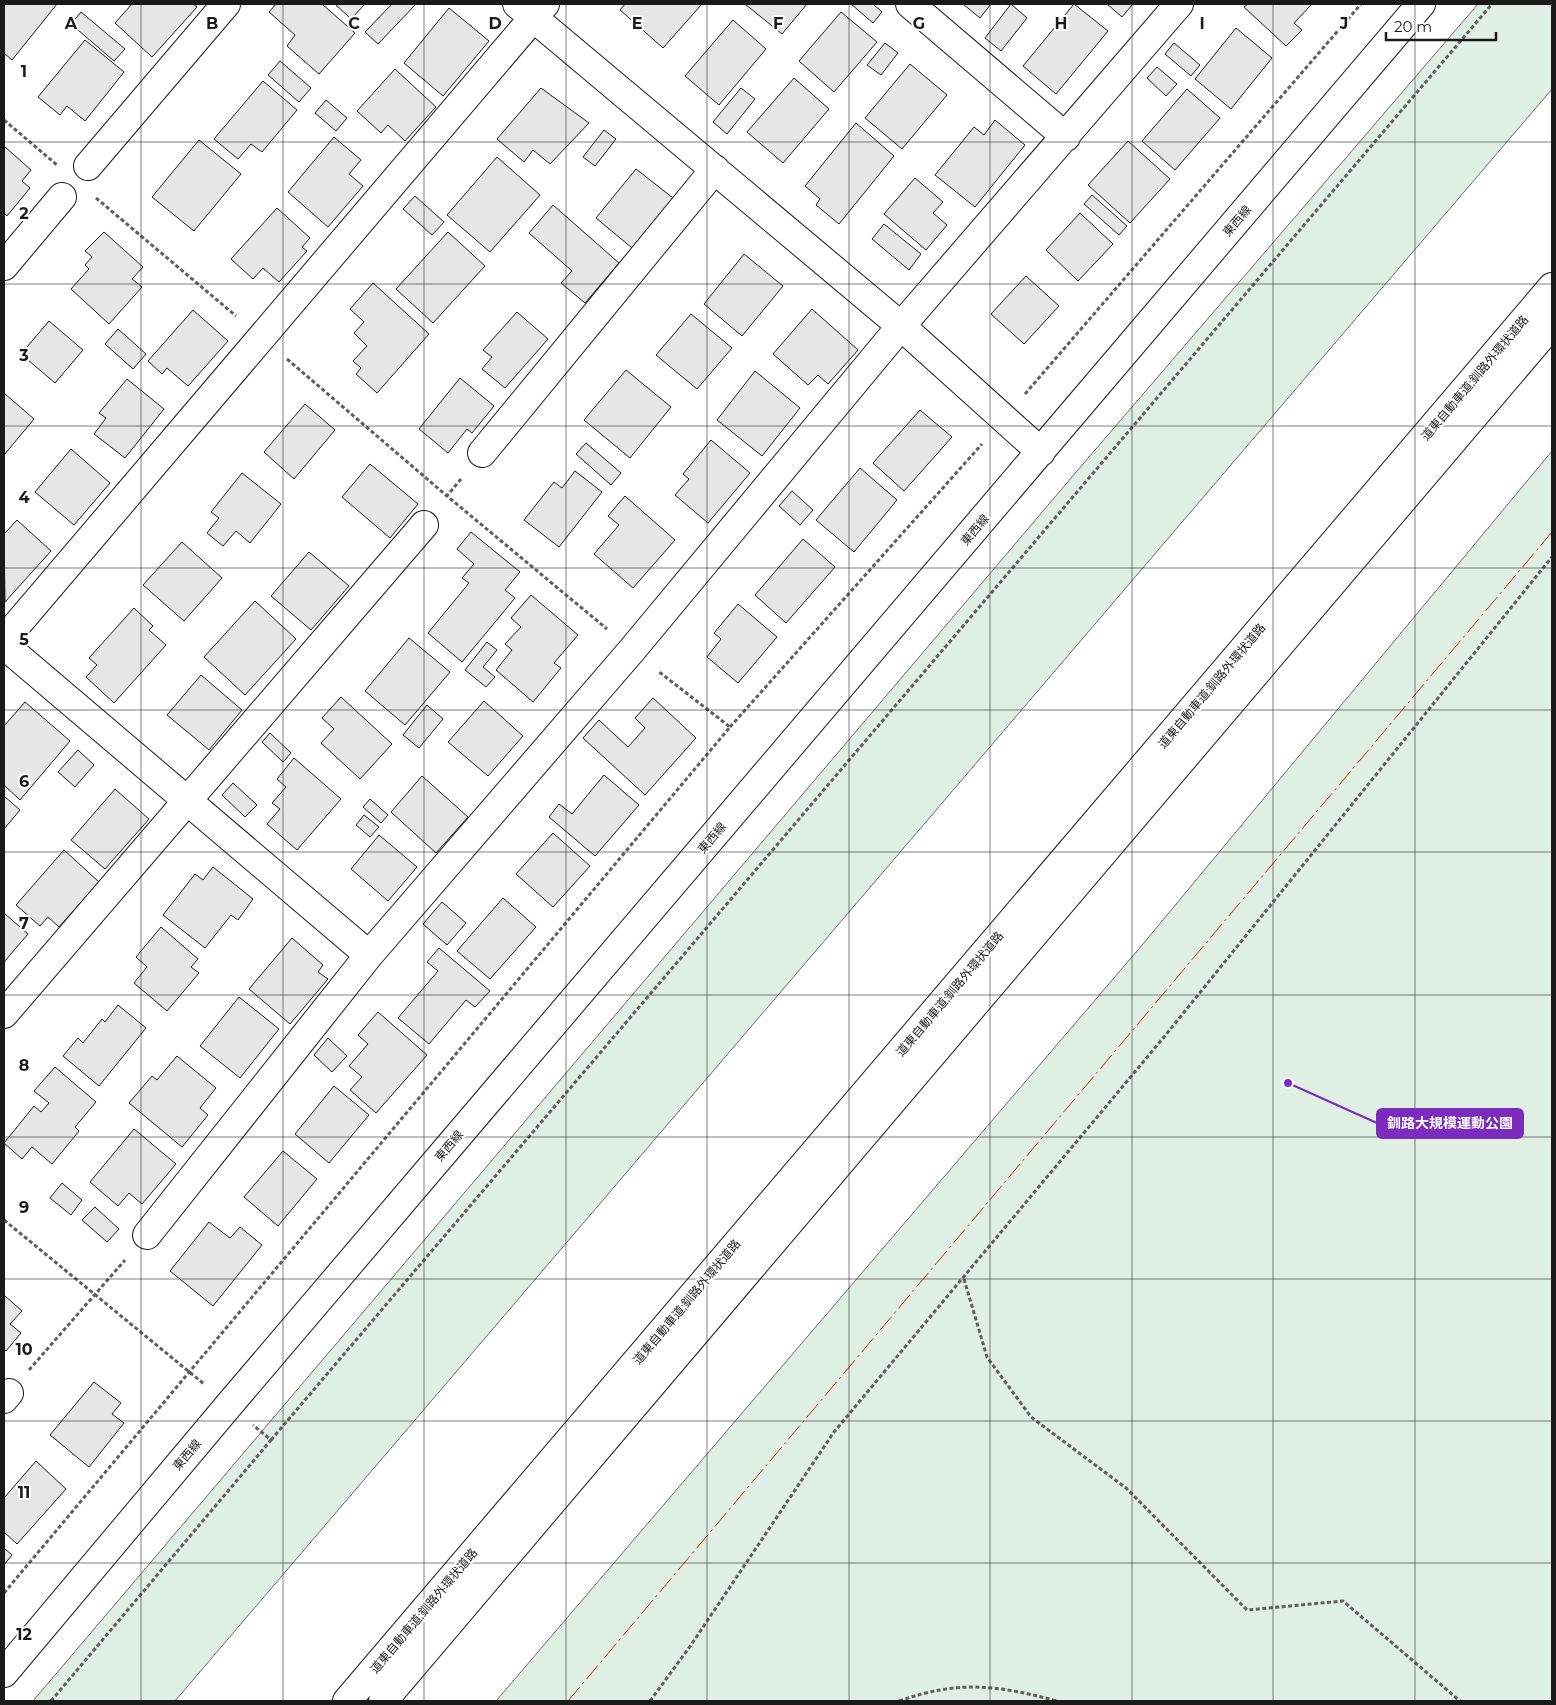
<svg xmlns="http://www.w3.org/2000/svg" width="1556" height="1705" font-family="Montserrat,'Noto Sans JP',sans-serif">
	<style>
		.green { fill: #e0efe3; stroke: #6a6a6a }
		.building { fill: #e6e6e6; stroke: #1a1a1a }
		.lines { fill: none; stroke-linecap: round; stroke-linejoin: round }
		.minor-casing { stroke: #1a1a1a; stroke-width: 30 }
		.motorway-casing { stroke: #1a1a1a; stroke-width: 30 }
		.path { stroke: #5f5f5f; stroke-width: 3; stroke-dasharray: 4 2.5; stroke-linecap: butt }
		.minor { stroke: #fff; stroke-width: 28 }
		.motorway { stroke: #fff; stroke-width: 28 }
		.power { stroke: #c62828; stroke-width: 1; stroke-dasharray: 18 4 2.5 4; stroke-linecap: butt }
		.grid { fill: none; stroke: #1a1a1a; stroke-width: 1; stroke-opacity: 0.55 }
		.labels { text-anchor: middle; stroke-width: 4; stroke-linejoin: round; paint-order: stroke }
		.street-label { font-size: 12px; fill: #1a1a1a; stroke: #fff }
		.grid-label { font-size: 16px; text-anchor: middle; font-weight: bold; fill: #1a1a1a; stroke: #fff; stroke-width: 4; stroke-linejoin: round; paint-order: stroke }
		.leader { fill: none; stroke: #7b2cbf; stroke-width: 2 }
		.callout-dot { fill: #7b2cbf; stroke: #fff; stroke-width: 2 }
		.callout { fill: #7b2cbf; stroke: #7b2cbf; stroke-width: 2 }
		.callout-label { font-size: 14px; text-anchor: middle; font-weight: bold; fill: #fff }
	</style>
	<rect width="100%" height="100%" fill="#fff"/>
	<path class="green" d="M1478 4H1552V89L175 1701H33L1077 471Z
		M1552 451V1701H496L1143 944Z"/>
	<path class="building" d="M4 4H57L12 60 4 53Z
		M132 4H193L197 7 152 57 115 23Z
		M276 4H322L355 33 319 74 287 46 295 35 269 12Z
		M335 4H365L351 19Z
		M392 4H416L378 44 365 32Z
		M625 4H702L663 48 620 10Z
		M745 4H807L782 34Z
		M851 4H873L882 12 873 23Z
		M963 4H991L980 18Z
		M1011 4 1027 18 1001 51 985 38Z
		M1074 4 1108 31 1056 94 1023 66Z
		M1107 4H1133L1122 17Z
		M1248 4H1312L1294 23 1302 30 1286 46 1244 7Z
		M449 8 489 41 443 96 404 63Z
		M81 12 125 49 114 61 71 24Z
		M841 12 877 42 834 92 799 61Z
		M733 20 766 49 719 105 685 76Z
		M1236 28 1272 58 1231 109 1195 79Z
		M85 40 124 72 85 121 67 106 60 115 38 97Z
		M885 43 898 53 881 75 867 65Z
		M1174 43 1200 65 1191 76 1165 54Z
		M280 61 311 88 299 102 268 75Z
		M910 64 947 95 902 149 865 118Z
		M1157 67 1177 84 1166 96 1147 78Z
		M395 69 436 107 405 141 388 125 381 133 357 111Z
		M794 78 829 109 783 163 747 132Z
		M263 81 297 110 262 152 251 144 238 159 214 139Z
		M541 88 589 123 550 164 533 150 524 162 497 139Z
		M741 88 755 99 727 134 713 122Z
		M1187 89 1220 118 1175 170 1142 141Z
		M326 100 347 118 336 131 315 113Z
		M995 120 1025 145 975 207 935 175 974 127 984 135Z
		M856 123 894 156 839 224 816 205 820 199 805 186Z
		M604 130 616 139 595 166 583 157Z
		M334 137 361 160 349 174 363 186 328 227 288 192Z
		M199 140 241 174 194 231 152 197Z
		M1128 141 1170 179 1130 223 1088 185Z
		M4 146 31 170 22 181 30 188 7 216 4 213Z
		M497 157 540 195 490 252 447 215Z
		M636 169 673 198 632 248 596 218Z
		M915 178 943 202 933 213 947 225 926 250 884 214Z
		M1092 195 1127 226 1119 235 1084 204Z
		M415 196 444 222 432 235 403 209Z
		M553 205 619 263 585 303 561 283 572 271 529 233Z
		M277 208 310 238 302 247 307 251 279 282 263 268 253 279 231 259Z
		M1080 213 1113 244 1078 281 1046 250Z
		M884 224 921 254 909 270 872 239Z
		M104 232 143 267 132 279 142 287 109 324 71 289 89 269 85 265 92 257 85 251Z
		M448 232 485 266 433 323 396 289Z
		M744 254 783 286 742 336 704 304Z
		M1026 276 1059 306 1024 344 991 314Z
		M373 283 429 334 377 393 356 374 361 368 353 361 367 346 354 333 364 322 350 309Z
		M812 309 858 350 828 384 818 375 808 385 773 354Z
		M193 310 228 341 188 386 167 368 162 374 148 361Z
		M517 312 548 339 505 388 482 369 492 357 483 350Z
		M691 314 732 348 697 389 656 355Z
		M49 321 83 350 55 383 21 354Z
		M118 329 146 354 133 369 105 344Z
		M626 370 671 407 630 458 584 420Z
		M755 371 800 408 762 456 717 420Z
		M460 378 494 406 472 433 467 429 448 453 419 429Z
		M127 379 164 409 125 458 94 434 106 418 99 413Z
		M4 393 34 419 4 455Z
		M305 404 335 430 294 479 264 452Z
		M920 410 952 437 904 491 873 463Z
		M711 440 750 473 708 523 675 495 689 479 683 474Z
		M586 443 621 473 611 485 576 454Z
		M71 449 110 483 74 525 35 492Z
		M370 464 418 504 390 538 342 497Z
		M860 468 897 500 854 552 816 520Z
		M575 471 602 492 559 547 524 520 554 482 562 488Z
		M242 473 281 504 250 543 236 531 223 546 207 533 219 518 211 512Z
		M792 491 813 510 800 525 779 506Z
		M625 496 675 540 633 588 594 554 619 525 608 516Z
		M17 520 51 551 5 602 4 534Z
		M471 532 520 572 505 590 515 598 462 662 428 633 469 583 462 578 474 564 457 549Z
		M803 539 835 567 786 623 755 595Z
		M182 542 222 578 184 621 143 585Z
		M309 552 349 586 311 630 271 596Z
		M531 595 578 635 554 663 561 668 533 702 496 670 512 650 505 644 521 627 511 618Z
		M255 601 296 639 245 695 204 657Z
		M738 604 777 637 738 683 707 657 721 639 714 633Z
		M134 608 153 626 149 630 166 645 114 703 86 677 97 665 89 658Z
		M409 638 450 672 405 725 365 691Z
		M487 642 497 650 483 667 495 677 486 687 465 670Z
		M201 675 242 710 209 750 167 715Z
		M341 697 392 744 360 779 321 743 334 729 322 718Z
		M653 698 696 738 645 795 583 738 599 720 628 747 645 728 635 718Z
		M484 701 523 736 488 776 448 742Z
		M25 702 70 741 20 800 4 785V726Z
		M427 705 443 719 419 748 403 735Z
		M270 733 291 753 283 762 262 742Z
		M78 750 94 765 75 787 58 772Z
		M294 758 341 799 297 850 267 824 280 809 272 803 286 787 277 779Z
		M604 775 639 805 595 856 549 817 559 804 572 814Z
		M422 776 468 817 436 853 391 812Z
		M233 783 257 805 245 817 222 795Z
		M115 789 149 819 105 869 71 840Z
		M4 796 20 810 4 829Z
		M370 799 388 815 381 823 363 807Z
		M364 815 379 827 370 837 356 825Z
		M553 833 590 866 553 907 516 874Z
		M379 835 417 867 388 901 351 869Z
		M64 850 99 882 59 927 48 917 40 926 16 905Z
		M213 867 253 899 238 920 231 915 205 948 163 915 195 874 203 880Z
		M503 898 536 927 490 979 457 951Z
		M442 902 466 923 447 945 423 924Z
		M4 913 28 934 4 962Z
		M161 927 198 959 191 967 199 973 167 1011 134 983 147 967 136 957Z
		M292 938 323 965 318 972 328 979 290 1024 249 989Z
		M439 948 490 991 475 1007 466 1000 429 1044 398 1018 438 971 427 962Z
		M239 997 279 1029 240 1078 200 1046Z
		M118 1005 146 1028 99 1086 63 1056 78 1038 83 1043 102 1019 105 1022Z
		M378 1012 427 1055 376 1113 350 1090 362 1077 349 1066 368 1044 358 1035Z
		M328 1038 347 1056 332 1072 314 1055Z
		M177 1056 216 1088 200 1108 208 1115 182 1147 129 1103 152 1076 157 1080Z
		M55 1067 96 1102 75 1127 79 1131 52 1164 32 1147 22 1159 4 1143 34 1106 41 1112 49 1103 34 1091Z
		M334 1086 369 1115 329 1163 295 1134Z
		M134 1129 176 1164 142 1204 129 1193 118 1206 90 1182Z
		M283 1151 317 1179 278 1226 244 1197Z
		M62 1183 82 1200 71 1215 50 1198Z
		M95 1207 119 1229 107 1242 82 1220Z
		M209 1222 230 1238 240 1227 262 1245 213 1306 170 1271Z
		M4 1295 22 1311 10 1324 21 1333 6 1351 4 1349Z
		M94 1382 121 1403 112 1414 124 1423 89 1467 50 1435Z
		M36 1461 66 1489 17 1544 4 1532V1498Z
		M4 1548 12 1555 4 1565Z"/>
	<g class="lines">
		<g class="minor-casing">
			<path id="minor" d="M517 4 901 326 1041 452
				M910 4 1066 137
				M88 166 226 4
				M4 266 62 197
				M482 453 715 169
				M4 640 545 4
				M4 645 369 955
				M4 1014 424 525
				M147 1235 369 955 632 650 901 326 1179 4
				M4 1399 9 1393
				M4 1673 229 1405 1421 4"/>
		</g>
		<g class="motorway-casing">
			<path id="motorway" d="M347 1701 1552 287
				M383 1701 1552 324"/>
		</g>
		<path class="path" d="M4 120 57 165
			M96 198 236 316
			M287 359 447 496 607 629
			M1025 394 1361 4
			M446 497 461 479
			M730 727 982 444
			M4 1220 204 1384
			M964 1279 987 1357 1031 1417 1126 1488 1247 1610 1343 1601 1460 1701
			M29 1370 125 1260
			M271 1440 1492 4
			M4 1593 730 727 658 671
			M51 1701 271 1440 253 1425
			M650 1701 691 1645 834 1432 1164 1037 1552 557
			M899 1701C959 1680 997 1685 1057 1701"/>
		<use href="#minor" class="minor"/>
		<use href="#motorway" class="motorway"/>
		<path class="power" d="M568 1701 1552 532"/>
	</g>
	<path class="grid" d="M141 4V1701M283 4V1701M424 4V1701M566 4V1701M707 4V1701M849 4V1701M990 4V1701M1132 4V1701M1273 4V1701M1415 4V1701M4 142H1552M4 284H1552M4 426H1552M4 568H1552M4 710H1552M4 852H1552M4 995H1552M4 1137H1552M4 1279H1552M4 1421H1552M4 1563H1552"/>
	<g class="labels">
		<g class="street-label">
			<text transform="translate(1237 221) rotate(-50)" y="4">東西線</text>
			<text transform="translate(1475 378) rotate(-50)" y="4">道東自動車道;釧路外環状道路</text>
			<text transform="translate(975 530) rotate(-50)" y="4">東西線</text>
			<text transform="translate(1212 686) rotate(-50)" y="4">道東自動車道;釧路外環状道路</text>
			<text transform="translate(712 838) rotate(-50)" y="4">東西線</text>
			<text transform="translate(950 994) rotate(-50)" y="4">道東自動車道;釧路外環状道路</text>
			<text transform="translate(449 1146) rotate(-50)" y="4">東西線</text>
			<text transform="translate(687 1302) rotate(-50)" y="4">道東自動車道;釧路外環状道路</text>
			<text transform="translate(187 1455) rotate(-50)" y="4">東西線</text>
			<text transform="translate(424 1611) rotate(-50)" y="4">道東自動車道;釧路外環状道路</text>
		</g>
	</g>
	<g class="grid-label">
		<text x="71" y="29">A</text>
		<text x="212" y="29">B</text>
		<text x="354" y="29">C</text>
		<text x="495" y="29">D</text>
		<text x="637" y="29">E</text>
		<text x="778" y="29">F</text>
		<text x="919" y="29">G</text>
		<text x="1061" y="29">H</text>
		<text x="1202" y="29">I</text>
		<text x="1344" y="29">J</text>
		<text x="24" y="77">1</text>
		<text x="24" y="219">2</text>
		<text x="24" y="361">3</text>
		<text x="24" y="503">4</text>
		<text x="24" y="645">5</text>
		<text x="24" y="787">6</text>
		<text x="24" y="929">7</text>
		<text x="24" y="1071">8</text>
		<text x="24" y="1213">9</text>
		<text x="24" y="1355">10</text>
		<text x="24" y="1498">11</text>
		<text x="24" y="1640">12</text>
	</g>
	<path class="leader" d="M1288 1083L1377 1123"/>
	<circle class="callout-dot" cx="1288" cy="1083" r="5"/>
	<rect class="callout" x="1377" y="1109" width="146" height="29" rx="5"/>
	<g class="callout-label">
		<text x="1450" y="1128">釧路大規模運動公園</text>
	</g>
	<rect width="1556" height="1705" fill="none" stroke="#1a1a1a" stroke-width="10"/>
	<path d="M1386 32v8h110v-8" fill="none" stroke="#1a1a1a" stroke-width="2.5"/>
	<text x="1394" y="32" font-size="15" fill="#1a1a1a" stroke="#ffffff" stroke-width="4" paint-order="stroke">20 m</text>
</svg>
